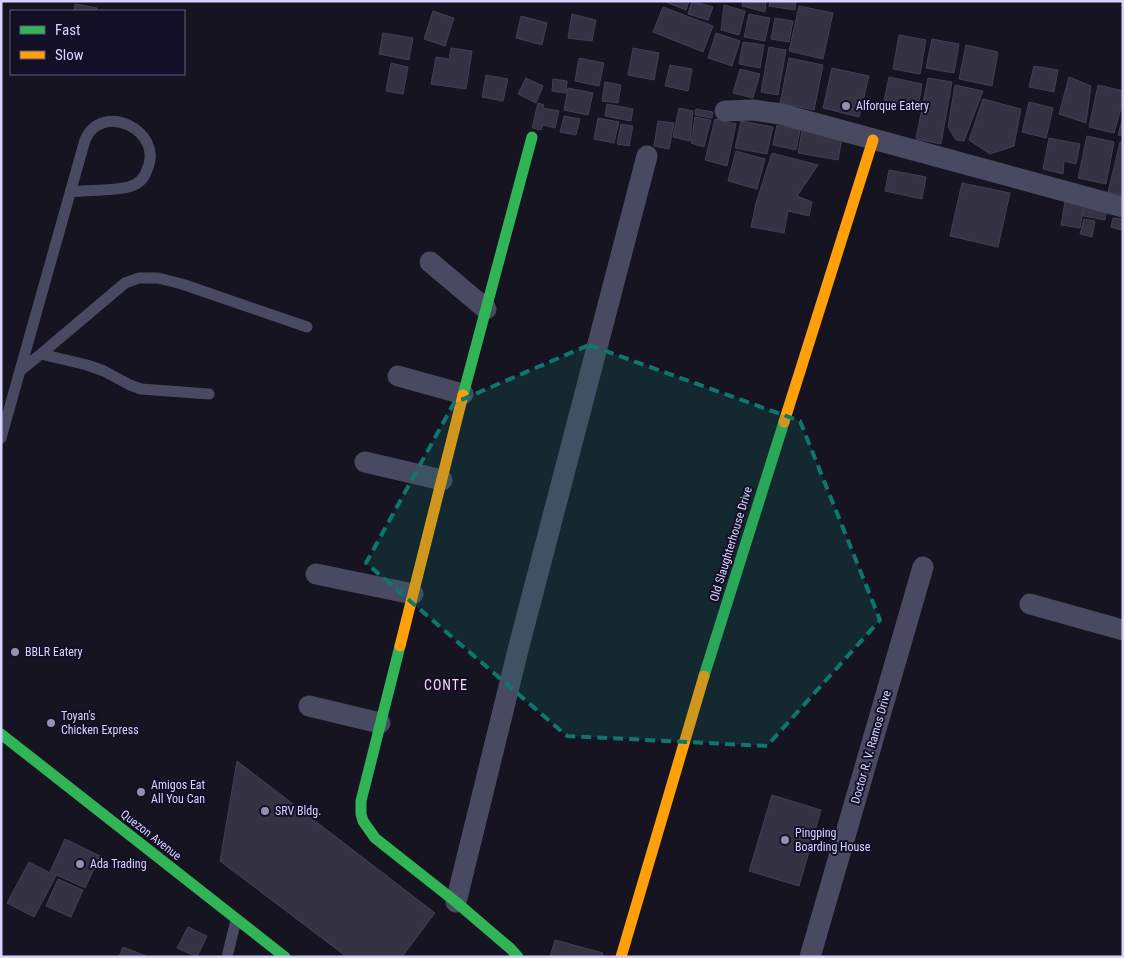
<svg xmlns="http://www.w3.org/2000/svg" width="1124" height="958" font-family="'Roboto Condensed',sans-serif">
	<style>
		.building { fill: #343243; stroke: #433f54 }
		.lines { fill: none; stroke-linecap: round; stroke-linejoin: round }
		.lane { stroke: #4a4962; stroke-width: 11 }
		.street { stroke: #4a4962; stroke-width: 21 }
		.fast { stroke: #30b455; stroke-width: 11 }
		.slow { stroke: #ff9f0a; stroke-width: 11 }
		.marked { fill: #0f766e; fill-opacity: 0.2; stroke: #0f766e; stroke-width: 4; stroke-dasharray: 10 6; stroke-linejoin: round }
		.poi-dot { fill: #9591b1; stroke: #130f26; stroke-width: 2 }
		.labels { text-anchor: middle; stroke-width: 4; stroke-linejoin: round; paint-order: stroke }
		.poi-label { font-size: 12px; fill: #d9d4ff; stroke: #130f26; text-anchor: start }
		.street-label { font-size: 12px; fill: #d9d4ff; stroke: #130f26 }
		.neighbourhood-label { font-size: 14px; letter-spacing: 1px; fill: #ffd6f0; stroke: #130f26 }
	</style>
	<rect width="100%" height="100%" fill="#161421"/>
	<path class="building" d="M663 1H689L686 10Z
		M692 1 713 7 708 20 688 14Z
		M743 1H766L765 12 742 6Z
		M770 1H796L795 10 769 6Z
		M75 4 97 8 96 11H74Z
		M724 5 745 11 739 35 721 30Z
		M799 6 833 13 823 59 789 51Z
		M663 7 713 26 703 52 653 32Z
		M433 11 454 18 445 46 424 39Z
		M572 14 596 20 592 41 568 38Z
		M749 14 770 18 765 41 744 37Z
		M521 16 547 23 542 45 516 38Z
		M775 18 793 21 789 42 771 39Z
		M383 33 413 38 409 60 379 54Z
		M716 33 740 41 732 66 708 58Z
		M899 35 926 40 920 74 893 69Z
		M932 39 959 44 954 73 926 68Z
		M743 42 764 45 760 68 739 64Z
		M966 45 998 52 992 86 959 79Z
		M769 47 786 50 778 95 761 92Z
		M451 48 472 51 466 89 431 84 436 57 449 59Z
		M633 48 659 53 654 80 628 75Z
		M579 58 604 63 599 86 575 81Z
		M789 58 823 65 814 110 780 103Z
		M391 63 408 67 403 94 386 91Z
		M670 65 692 69 688 91 665 86Z
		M1034 66 1058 70 1054 92 1029 87Z
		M832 68 869 76 859 117 823 108Z
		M740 69 760 74 753 98 733 93Z
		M486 75 508 79 503 101 482 97Z
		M889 77 922 84 918 108 884 101Z
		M1069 77 1091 86 1086 123 1059 114Z
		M526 78 543 86 536 103 518 94Z
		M928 78 952 82 941 144 916 139Z
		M553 79 567 81 566 93 552 91Z
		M605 82 621 85 618 103 602 101Z
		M955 85 983 91 964 141 956 140 948 127Z
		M1098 85 1123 91V101L1114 133 1089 127Z
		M568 88 593 93 588 115 564 110Z
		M983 99 1021 109 1014 146 990 154 969 140Z
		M1029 102 1053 108 1046 138 1022 132Z
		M538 103 544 105 543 108 559 111 555 128 543 125 541 130 532 128Z
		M607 104 633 109 631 121 605 116Z
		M679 108 693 111 690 141 673 137Z
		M696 109 713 112 712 118 695 115Z
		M564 116 580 119 576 135 560 132Z
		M695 117 711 120 704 147 691 143Z
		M1123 117V136L1118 135Z
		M598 118 619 122 614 143 594 139Z
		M715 119 736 124 727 166 705 160Z
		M658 121 674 123 669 149 654 146Z
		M741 121 773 127 767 154 735 148Z
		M621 124 633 126 629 146 617 144Z
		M777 125 800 130 796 150 773 145Z
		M802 131 842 138 838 160 798 153Z
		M1087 136 1114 142 1106 184 1078 178Z
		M1049 138 1080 144 1076 164 1064 161 1063 174 1043 169Z
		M1120 142 1123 143V195L1108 192Z
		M736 151 765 159 757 189 728 181Z
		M772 153 818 165 797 196 812 202 809 216 788 211 784 233 751 227 756 203Z
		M889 170 926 177 922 199 885 191Z
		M962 183 1010 193 998 247 950 236Z
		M1066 196 1085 200 1080 228 1061 225Z
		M1086 202 1107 206 1105 220 1083 216Z
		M1113 218 1123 219 1121 230 1111 227Z
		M1084 219 1095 221 1092 237 1080 234Z
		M237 761 435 913 402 957H347L220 861Z
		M772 795 821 810 799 886 749 871Z
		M65 839 100 856 85 888 50 872Z
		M29 862 56 876 34 917 7 903Z
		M58 879 83 890 71 917 46 906Z
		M188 927 207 936 197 957 177 948Z
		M555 940 603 953 602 957H550Z
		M123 947 149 957H119Z"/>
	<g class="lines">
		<path class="lane" d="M41 354 87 365 104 371 130 385 141 389 209 394
			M21 370 41 354 125 283 139 278H158L182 284 307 327
			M1 438 85 140C102 100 165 131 147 170 144 179 137 185 128 187 114 191 86 190 71 192
			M227 957 236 920"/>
		<path class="street" d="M725 111 753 110 781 114 1123 207
			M430 262 486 309
			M398 376 463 394
			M365 462 442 480
			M316 574 413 594
			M1030 604 1123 630
			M309 706 380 723
			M456 902 519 646 647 156
			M810 957 923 567"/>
		<path class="fast" d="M463 395 532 137
			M400 646 361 801V814L363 821 375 838 456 902 511 949 518 957
			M704 676 784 422
			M1 734 285 957"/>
		<path class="slow" d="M784 422 873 140
			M400 646 463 395
			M621 957 704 676"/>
	</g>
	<path class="marked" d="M589 345 800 421 880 620 767 746 567 736 366 563 454 403Z"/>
	<g class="poi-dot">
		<circle cx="846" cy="106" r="5"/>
		<circle cx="15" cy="652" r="5"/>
		<circle cx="51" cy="723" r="5"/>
		<circle cx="141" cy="792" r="5"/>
		<circle cx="265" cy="811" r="5"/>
		<circle cx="785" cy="840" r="5"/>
		<circle cx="80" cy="864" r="5"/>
	</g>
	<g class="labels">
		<g class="poi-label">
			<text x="856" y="110">Alforque Eatery</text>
			<text x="25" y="656">BBLR Eatery</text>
			<text x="61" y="720">Toyan's<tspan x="61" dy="14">Chicken Express</tspan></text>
			<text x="151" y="789">Amigos Eat<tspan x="151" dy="14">All You Can</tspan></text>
			<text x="275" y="815">SRV Bldg.</text>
			<text x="795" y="837">Pingping<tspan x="795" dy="14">Boarding House</tspan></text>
			<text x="90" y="868">Ada Trading</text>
		</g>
		<g class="street-label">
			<text transform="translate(731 544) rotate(-73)" y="4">Old Slaughterhouse Drive</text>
			<text transform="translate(871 747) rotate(-74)" y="4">Doctor R. V. Ramos Drive</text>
			<text transform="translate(151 835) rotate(38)" y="4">Quezon Avenue</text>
		</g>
		<g class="neighbourhood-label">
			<text x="446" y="690">CONTE</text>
		</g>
	</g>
	<rect width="1124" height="958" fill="none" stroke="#d9d4ff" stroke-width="5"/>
	<rect x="10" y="10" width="175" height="65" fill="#130f26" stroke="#625e7d"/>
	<rect x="20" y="26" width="25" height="8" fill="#30b455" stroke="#625e7d"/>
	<text x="55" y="35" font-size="15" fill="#d9d4ff">Fast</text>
	<rect x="20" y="51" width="25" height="8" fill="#ff9f0a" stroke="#625e7d"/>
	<text x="55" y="60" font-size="15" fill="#d9d4ff">Slow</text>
</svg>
